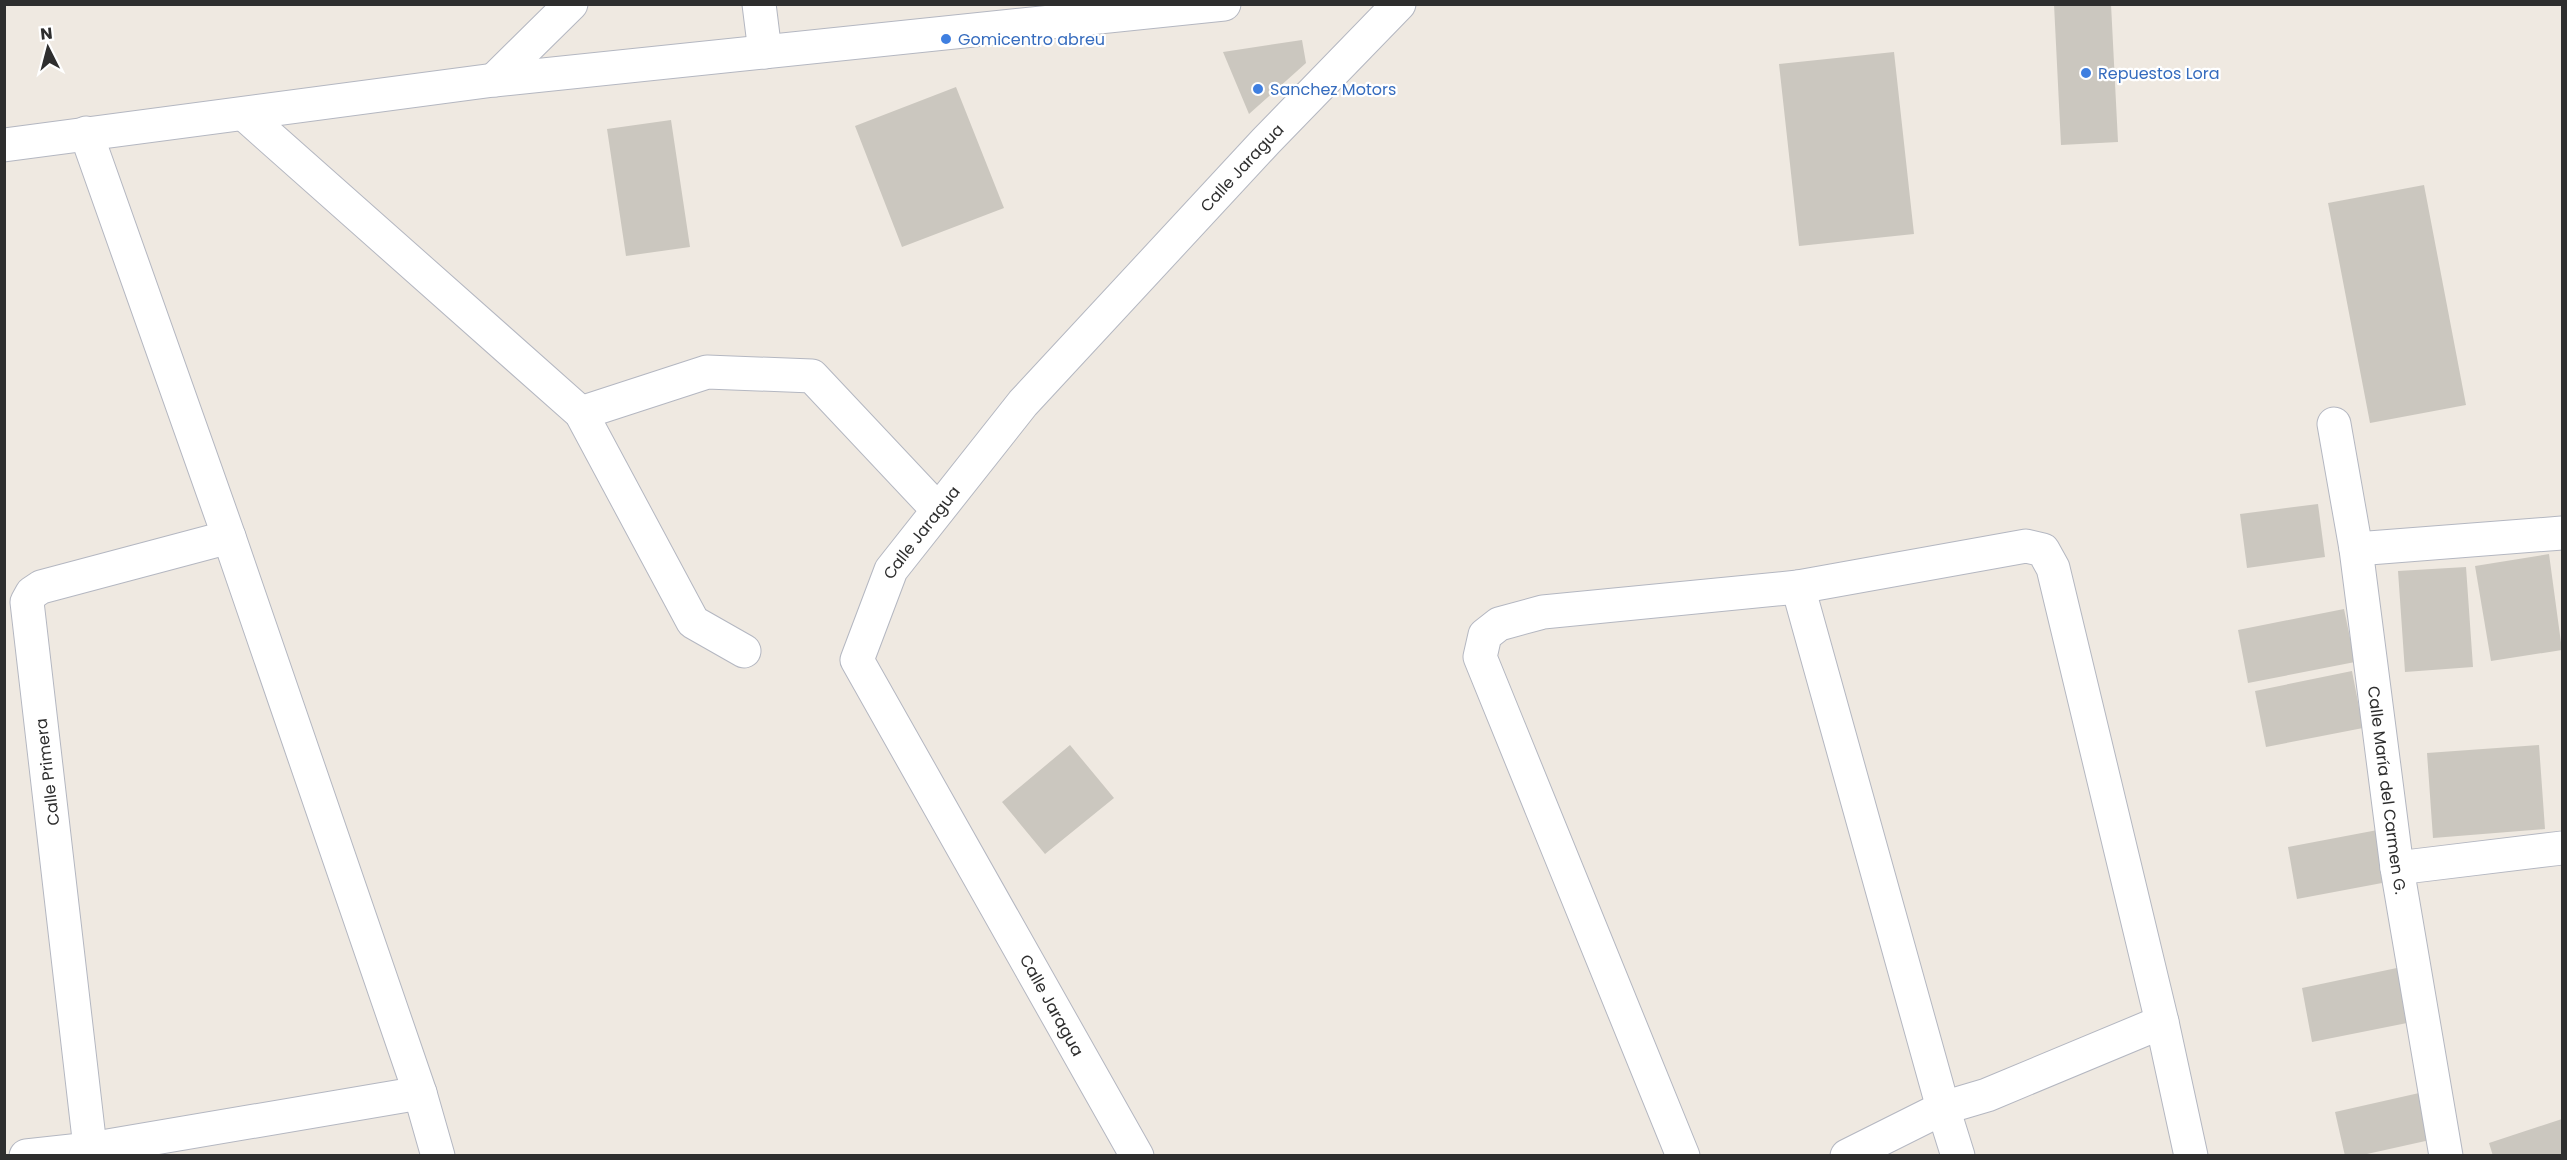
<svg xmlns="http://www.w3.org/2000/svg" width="2567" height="1160" font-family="Poppins,sans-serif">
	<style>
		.building { fill: #cbc7bf }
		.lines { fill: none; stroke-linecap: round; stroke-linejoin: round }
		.street-casing { stroke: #b4b7c1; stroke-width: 35 }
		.secondary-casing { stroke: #b4b7c1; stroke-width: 35 }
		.street { stroke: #fff; stroke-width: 33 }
		.secondary { stroke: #fff; stroke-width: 33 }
		.shop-dot { fill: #3f7fe0; stroke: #fff; stroke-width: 2 }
		.labels { text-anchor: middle; stroke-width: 4.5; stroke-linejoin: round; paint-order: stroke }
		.shop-label { font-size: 16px; fill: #366cbe; stroke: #fff; text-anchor: start }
		.street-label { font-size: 16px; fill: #2e2e2e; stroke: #fff }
	</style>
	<rect width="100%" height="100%" fill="#efe9e1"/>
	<path class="building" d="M2054 4H2111L2118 142 2061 145Z
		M1302 40 1306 63 1249 114 1223 52Z
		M1894 52 1914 234 1799 246 1779 64Z
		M956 87 1004 208 902 247 855 126Z
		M671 120 690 247 626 256 607 129Z
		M2424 185 2466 405 2370 423 2328 203Z
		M2318 504 2325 557 2247 568 2240 514Z
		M2549 554 2562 650 2491 661 2475 566Z
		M2466 567 2473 667 2405 672 2398 571Z
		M2344 609 2355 662 2248 683 2238 630Z
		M2352 671 2363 728 2266 747 2255 691Z
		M1070 745 1114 798 1045 854 1002 802Z
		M2539 745 2545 829 2433 838 2427 753Z
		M2388 828 2398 880 2297 899 2288 847Z
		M2411 965 2422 1020 2312 1042 2302 988Z
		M2428 1091 2439 1138 2358 1156H2345L2335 1112Z
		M2562 1119V1156H2493L2489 1143Z"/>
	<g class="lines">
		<g class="street-casing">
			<g id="street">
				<path d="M759 4 765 52"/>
				<path d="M494 80 571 4"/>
				<path d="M244 114 581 413 693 622 744 651"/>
				<path d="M86 133 229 537 420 1093 438 1156"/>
				<path d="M581 413 707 372 812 376 938 510"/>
				<path id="s1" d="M2334 424 2356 549 2397 868 2446 1156"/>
				<path d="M2356 549 2562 533"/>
				<path d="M1798 587 1943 1108 1958 1156"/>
				<path d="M2397 868 2562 848"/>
				<path d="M26 1156 90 1149 420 1093"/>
				<path d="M91 1156 27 602 32 593 41 587 229 537"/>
				<path d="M1683 1156 1480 657 1485 635 1499 624 1543 612 1798 587 2026 546 2043 550 2053 568 2162 1022 2191 1156"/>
				<path d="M1847 1156 1943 1108 1987 1095 2162 1022"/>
			</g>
		</g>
		<g class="secondary-casing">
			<g id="secondary">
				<path d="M4 145 494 80 1224 4"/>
				<path id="s2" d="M1137 1156 857 660 891 570 1023 403 1266 141 1399 4"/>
			</g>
		</g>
		<use href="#street" class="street"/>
		<use href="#secondary" class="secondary"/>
	</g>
	<g class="shop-dot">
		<circle cx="946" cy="39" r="6"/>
		<circle cx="2086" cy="73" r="6"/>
		<circle cx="1258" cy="89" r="6"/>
	</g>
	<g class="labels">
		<g class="shop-label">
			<text x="958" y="45">Gomicentro abreu</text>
			<text x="2098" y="79">Repuestos Lora</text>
			<text x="1270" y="95">Sanchez Motors</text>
		</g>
		<g class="street-label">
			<text dy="6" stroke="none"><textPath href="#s2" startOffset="1200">Calle Jaragua</textPath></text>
			<text dy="6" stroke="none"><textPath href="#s2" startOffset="714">Calle Jaragua</textPath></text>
			<text transform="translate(47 772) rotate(-97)" y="6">Calle Primera</text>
			<text dy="6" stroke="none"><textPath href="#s1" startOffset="370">Calle María del Carmen G.</textPath></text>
			<text transform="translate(1052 1005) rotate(61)" y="6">Calle Jaragua</text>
		</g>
	</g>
	<rect width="2567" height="1160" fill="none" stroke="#2e2e2e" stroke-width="12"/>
	<g transform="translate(48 48) rotate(354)" stroke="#ffffff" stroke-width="4.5" paint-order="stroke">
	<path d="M0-4.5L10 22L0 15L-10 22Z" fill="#2e2e2e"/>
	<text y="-9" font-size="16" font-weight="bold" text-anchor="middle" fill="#2e2e2e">N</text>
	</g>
</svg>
